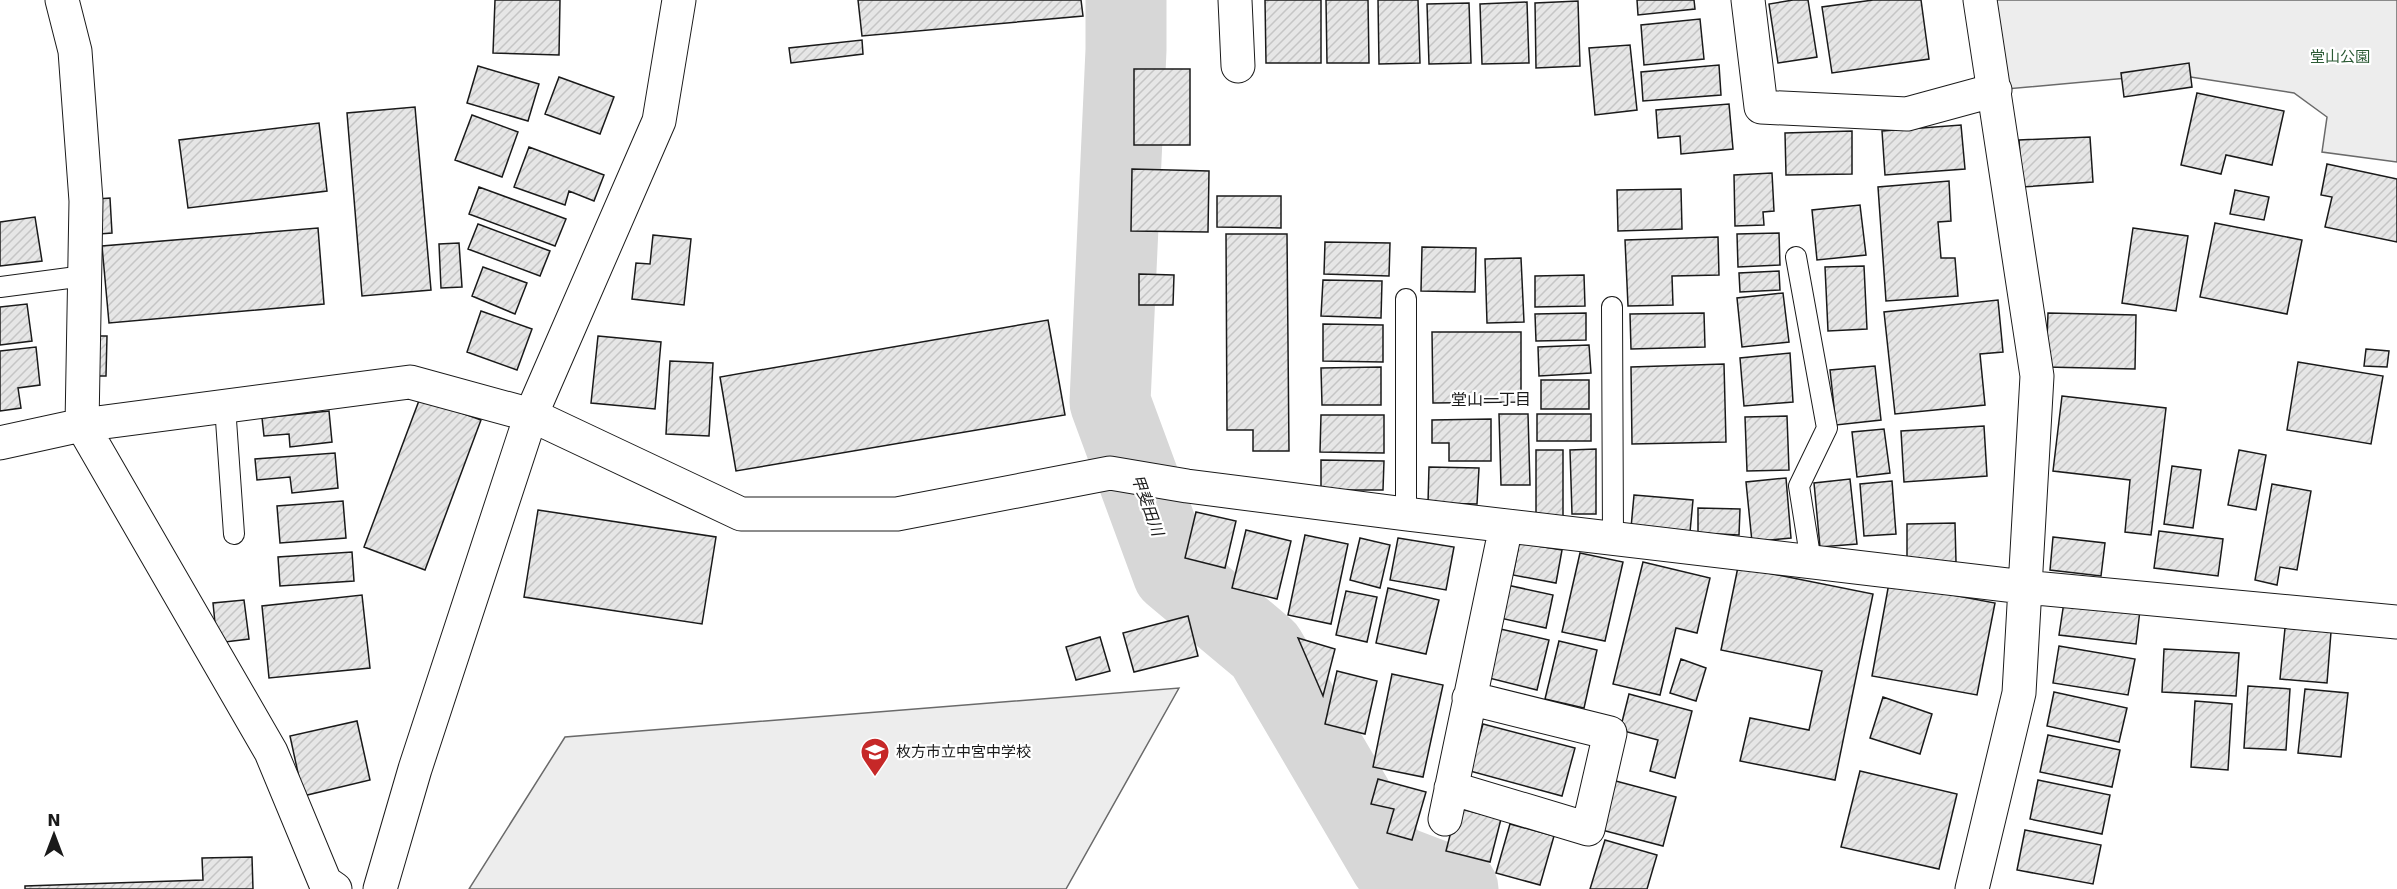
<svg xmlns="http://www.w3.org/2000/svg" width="2397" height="889" font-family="'DejaVu Sans','Noto Sans JP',sans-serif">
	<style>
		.built { fill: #ededed; stroke: #6a6a6a; stroke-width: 1.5 }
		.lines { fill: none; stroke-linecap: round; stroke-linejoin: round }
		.river { stroke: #d7d7d7; stroke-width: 81 }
		.building { fill: url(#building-hatch); stroke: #1a1a1a; stroke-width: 1.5 }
		.service-casing { stroke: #1a1a1a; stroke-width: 22 }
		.minor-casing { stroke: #1a1a1a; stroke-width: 35 }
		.tertiary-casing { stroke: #1a1a1a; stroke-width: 35 }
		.service { stroke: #fff; stroke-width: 20 }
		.minor { stroke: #fff; stroke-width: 33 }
		.tertiary { stroke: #fff; stroke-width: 33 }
		.labels { text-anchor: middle; stroke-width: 4.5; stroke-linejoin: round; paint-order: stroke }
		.park-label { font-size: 15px; fill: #2b5a34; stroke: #fff }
		.poi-label { font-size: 15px; fill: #1a1a1a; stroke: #fff; text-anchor: start }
		.neighbourhood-label { font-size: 16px; fill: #1a1a1a; stroke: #fff }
		.water-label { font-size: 16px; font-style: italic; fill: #1a1a1a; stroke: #fff }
	</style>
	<defs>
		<pattern id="building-hatch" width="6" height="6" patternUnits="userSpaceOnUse" patternTransform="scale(1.5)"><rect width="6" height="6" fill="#e6e6e6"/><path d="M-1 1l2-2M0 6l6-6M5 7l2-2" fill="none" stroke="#c5c5c5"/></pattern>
	</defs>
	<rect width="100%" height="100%" fill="#fff"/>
	<path class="built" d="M1980 0H2397V162L2322 152 2327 117 2294 93 2171 74 1995 90Z
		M1179 688 1066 889H469L565 737Z"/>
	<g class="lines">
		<path class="river" d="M1126 0V50L1110 402 1173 573 1265 650 1390 863 1458 889"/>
	</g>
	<path class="building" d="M495 0H560L559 55 493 53Z
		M858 0H1081L1083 16 862 36Z
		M1265 0H1321V63H1266Z
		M1326 0H1368L1369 63H1327Z
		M1378 0H1418L1420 63 1379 64Z
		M1637 0H1694L1695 9 1638 15Z
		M1793 0H1808L1817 57 1778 63 1769 4Z
		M1873 0H1921L1929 59 1832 73 1822 7Z
		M1578 1 1580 66 1536 68 1535 3Z
		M1527 2 1529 63 1482 64 1480 4Z
		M1469 3 1471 63 1429 64 1427 4Z
		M1700 19 1704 59 1644 65 1641 25Z
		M862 40 863 54 791 63 789 48Z
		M1630 45 1637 110 1595 115 1589 48Z
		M2189 63 2192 87 2124 97 2121 73Z
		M1719 65 1721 95 1643 101 1641 72Z
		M478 66 539 84 528 121 467 103Z
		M1134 69H1190V145H1134Z
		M559 77 614 97 600 134 545 114Z
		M2197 93 2284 111 2272 165 2226 155 2221 174 2181 165Z
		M1729 104 1733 149 1681 154 1680 136 1658 138 1656 110Z
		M415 107 431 290 362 296 347 113Z
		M472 115 518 132 502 177 455 160Z
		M319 123 327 191 188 208 179 140Z
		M1961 125 1965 169 1885 175 1882 131Z
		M1852 131V174L1786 175 1785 133Z
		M2090 137 2093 182 2022 187 2019 140Z
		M529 147 604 175 594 201 569 191 565 205 514 187Z
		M2327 164 2397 179V242L2325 227 2332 197 2321 195Z
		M1132 169 1209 171 1208 232 1131 231Z
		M1772 173 1774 211 1763 212 1764 225 1735 226 1734 175Z
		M1949 181 1951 221 1938 222 1941 258H1955L1958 296 1886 301 1878 187Z
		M479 187 566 219 555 246 469 214Z
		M1681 189 1682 229 1618 231 1617 190Z
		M2235 190 2269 197 2264 220 2230 214Z
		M1217 196H1281V228L1217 227Z
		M110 198 112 233 99 234 97 199Z
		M1860 205 1866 255 1817 260 1812 210Z
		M35 217 42 261 0 266V222Z
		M2215 223 2302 240 2287 314 2200 297Z
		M478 224 550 251 540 276 468 249Z
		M318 228 324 304 109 323 102 246Z
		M2133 228 2188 236 2176 311 2122 303Z
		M1779 233 1780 265 1738 267 1737 234Z
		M1226 234H1287L1289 451H1253V430H1227Z
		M653 235 691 239 684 305 632 299 636 263 650 264Z
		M1718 237 1719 275 1672 276 1673 305 1628 306 1625 240Z
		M1325 242 1390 243 1389 276 1324 274Z
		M459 243 462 287 441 288 439 244Z
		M1422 247 1476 248 1475 292 1421 291Z
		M1521 258 1524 322 1487 323 1485 259Z
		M1864 266 1867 329 1828 331 1825 267Z
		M483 267 527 283 515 314 472 296Z
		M1779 271 1780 290 1740 292 1739 273Z
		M1139 274 1174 275 1173 305H1139Z
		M1584 275 1585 306 1535 307V276Z
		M1323 280 1382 281 1381 318 1321 316Z
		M1783 293 1789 342 1742 347 1737 298Z
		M1998 300 2003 352 1980 354 1985 405 1895 414 1884 312Z
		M27 304 32 341 0 345V307Z
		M481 311 532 329 517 370 467 352Z
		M1586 313V340L1536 341 1535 314Z
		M1704 313 1705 347 1631 349 1630 314Z
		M2048 313 2136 315 2135 369 2046 367Z
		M1048 320 1065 415 736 471 720 377Z
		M1323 324 1383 325V362L1323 361Z
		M1432 332H1521V402L1433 403Z
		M91 336H107L106 376H90Z
		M598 336 661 342 655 409 591 403Z
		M1589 345 1591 373 1539 376 1538 347Z
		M36 347 40 385 18 388 21 408 0 411V351Z
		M2366 349 2389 351 2387 367 2364 366Z
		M1790 353 1793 402 1744 406 1740 358Z
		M670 361 713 363 709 436 666 434Z
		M2298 362 2383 376 2371 444 2287 430Z
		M1724 364 1726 442 1632 444 1631 367Z
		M1875 366 1881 420 1836 425 1830 370Z
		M1381 367V405H1322L1321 368Z
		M1541 380H1589V409H1541Z
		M2062 396 2166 408 2151 535 2125 532 2130 480 2053 471Z
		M420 398 481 420 425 570 364 547Z
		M329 411 332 442 290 447 289 434 264 436 262 418Z
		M1499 414H1528L1530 485H1501Z
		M1537 414H1591V441H1537Z
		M1321 415H1384V453L1320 452Z
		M1787 416 1789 470 1747 471 1745 417Z
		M1491 419V461H1449V443H1432V420Z
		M1984 426 1987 476 1904 482 1901 431Z
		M1884 429 1890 473 1857 477 1852 432Z
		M1596 449V514H1572L1570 450Z
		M1536 450H1563V516H1536Z
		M2239 450 2266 455 2256 510 2228 505Z
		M335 453 338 488 292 493 290 477 257 480 255 459Z
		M1321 460 1384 461 1383 490H1321Z
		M2172 466 2201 470 2193 528 2164 524Z
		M1429 467 1479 468 1477 504 1428 503Z
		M1786 478 1791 538 1752 542 1746 482Z
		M1850 479 1857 544 1820 547 1814 483Z
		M1892 481 1896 534 1864 536 1860 484Z
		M2272 484 2311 491 2297 570 2280 567 2277 585 2255 580Z
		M1634 495 1693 500 1690 532 1631 528Z
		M343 501 346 538 280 543 277 506Z
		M1698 508 1740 509 1739 535 1698 533Z
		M538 510 716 537 702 624 524 597Z
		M1196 512 1236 521 1225 568 1185 558Z
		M1955 523 1956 562H1907V524Z
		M1246 530 1291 541 1277 599 1232 588Z
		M2159 531 2223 539 2218 576 2154 568Z
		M1305 535 1348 544 1331 624 1288 615Z
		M2053 537 2105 543 2101 576 2050 570Z
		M1360 538 1390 545 1380 588 1350 580Z
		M1398 538 1454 547 1446 590 1390 580Z
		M1519 543 1562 550 1556 583 1513 575Z
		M352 552 354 581 280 586 278 557Z
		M1580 553 1623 562 1605 641 1562 632Z
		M1643 562 1710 578 1697 633 1676 628 1660 695 1613 684Z
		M1738 567 1873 594 1835 780 1740 761 1750 718 1809 730 1822 671 1721 650Z
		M1889 583 1995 603 1977 695 1872 676Z
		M1507 585 1553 595 1546 628 1500 618Z
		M1388 588 1439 600 1426 654 1376 643Z
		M1346 591 1377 597 1367 642 1336 635Z
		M362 595 370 668 269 678 262 606Z
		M244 600 249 639 217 643 213 603Z
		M2064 602 2140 610 2136 644 2059 635Z
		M1188 616 1198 656 1134 672 1123 633Z
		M1496 628 1549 640 1537 690 1485 677Z
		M2285 628 2331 632 2327 683 2280 679Z
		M1100 637 1110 671 1076 680 1066 647Z
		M1298 638 1335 649 1323 696Z
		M1559 641 1597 650 1584 708 1545 699Z
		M2059 646 2135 659 2128 695 2053 683Z
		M2164 649 2239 653 2236 696 2162 692Z
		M1681 659 1706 668 1696 701 1670 693Z
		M1337 671 1377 681 1365 734 1325 724Z
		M1392 674 1443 685 1423 777 1373 767Z
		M2248 686 2290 689 2286 750 2244 748Z
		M2305 689 2348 693 2341 757 2298 753Z
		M2054 692 2127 708 2119 742 2047 726Z
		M1629 694 1692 711 1675 778 1650 771 1658 740 1620 730Z
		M1883 697 1932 714 1920 754 1870 738Z
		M2195 701 2232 704 2228 770 2191 767Z
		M357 721 370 780 303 796 290 736Z
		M1483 724 1575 748 1562 796 1470 771Z
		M2048 735 2120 750 2112 787 2040 772Z
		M1860 771 1957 794 1939 869 1841 847Z
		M1378 779 1426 792 1412 840 1387 833 1394 809 1371 804Z
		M1612 780 1676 797 1663 846 1598 829Z
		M2038 780 2110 795 2102 834 2030 819Z
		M1457 808 1501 819 1490 862 1446 851Z
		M1510 824 1554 836 1540 885 1496 873Z
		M2025 830 2101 845 2093 884 2017 870Z
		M1605 840 1657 855 1647 889H1590Z
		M252 857 253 889H25V886L203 880 202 858Z"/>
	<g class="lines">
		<g class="service-casing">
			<path id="service" d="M1796 257 1827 428 1799 486 1811 562
				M0 287 84 276
				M1406 299V514
				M1612 307 1613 538
				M225 406 234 534"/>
		</g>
		<g class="minor-casing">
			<path id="minor" d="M62 0 75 51 86 201 82 425 271 752 325 882 335 889
				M1235 0 1238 66
				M1748 0 1761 107 1907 114 1995 90
				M0 443 82 425 410 382 531 415 741 514H897L1110 473 1187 486 1406 514 2024 587 2397 622
				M1451 788 1588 829 1610 733 1469 698
				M1445 819 1506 526
				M1972 889 2019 693 2037 376 1980 0"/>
		</g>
		<g class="tertiary-casing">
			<path id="tertiary" d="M380 889 415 769 531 415 659 121 679 0"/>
		</g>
		<use href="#service" class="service"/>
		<use href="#minor" class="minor"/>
		<use href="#tertiary" class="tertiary"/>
	</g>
	<defs>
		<g id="school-pin" transform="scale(1.5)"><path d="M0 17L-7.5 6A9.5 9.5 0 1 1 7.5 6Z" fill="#c62828" stroke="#fff"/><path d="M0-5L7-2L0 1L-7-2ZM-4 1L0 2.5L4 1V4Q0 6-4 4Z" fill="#fff"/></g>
	</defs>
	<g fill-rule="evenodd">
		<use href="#school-pin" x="875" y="752"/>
	</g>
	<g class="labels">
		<g class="park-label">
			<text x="2340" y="62">堂山公園</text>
		</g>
		<g class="poi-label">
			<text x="896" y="757">枚方市立中宮中学校</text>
		</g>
		<g class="neighbourhood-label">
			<text x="1491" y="405">堂山一丁目</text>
		</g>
		<g class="water-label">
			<text transform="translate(1148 505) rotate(70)" y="6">甲斐田川</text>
		</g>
	</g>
	<g transform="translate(54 835)" stroke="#ffffff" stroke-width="4.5" paint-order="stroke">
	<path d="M0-4.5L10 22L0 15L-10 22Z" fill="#1a1a1a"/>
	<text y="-9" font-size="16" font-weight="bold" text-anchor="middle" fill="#1a1a1a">N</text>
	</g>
</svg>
